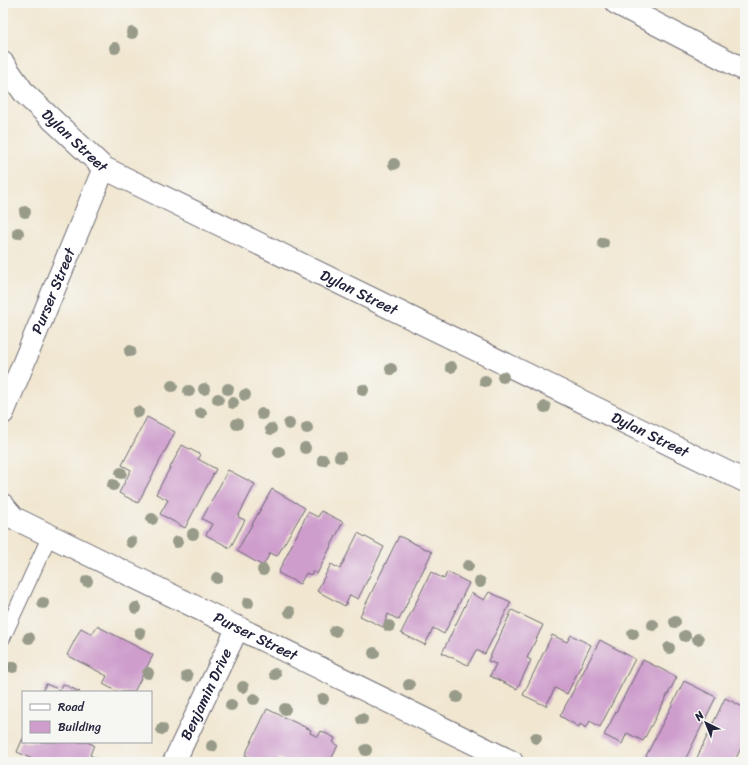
<svg xmlns="http://www.w3.org/2000/svg" width="748" height="765" font-family="Sriracha,sans-serif">
	<style>
		.building { fill: #ce9dcc }
		.lines { fill: none; stroke-linecap: round; stroke-linejoin: round }
		.service-casing { stroke: #6a6770; stroke-width: 16 }
		.minor-casing { stroke: #6a6770; stroke-width: 24 }
		.tertiary-casing { stroke: #6a6770; stroke-width: 24 }
		.service { stroke: #fff; stroke-width: 14 }
		.minor { stroke: #fff; stroke-width: 22 }
		.tertiary { stroke: #fff; stroke-width: 22 }
		.tree { fill: #989b89 }
		.labels { text-anchor: middle; stroke-width: 3; stroke-linejoin: round; paint-order: stroke }
		.street-label { font-size: 15px; fill: #22223b; stroke: #f6f6f2 }
	</style>
	<rect width="100%" height="100%" fill="#f6f6f2"/>
	<filter id="ink" filterUnits="userSpaceOnUse"><feTurbulence type="fractalNoise" baseFrequency=".025" numOctaves="2"/><feDisplacementMap in="SourceGraphic" scale="8" xChannelSelector="R" yChannelSelector="G"/><feConvolveMatrix kernelMatrix="1 2 1 2 8 2 1 2 1" color-interpolation-filters="sRGB"/></filter>
	<filter id="wash" filterUnits="userSpaceOnUse"><feTurbulence type="fractalNoise" baseFrequency=".012" numOctaves="4" result="noise"/><feDisplacementMap in="SourceGraphic" scale="16" xChannelSelector="R" yChannelSelector="G"/><feGaussianBlur stdDeviation="0.9" result="paint"/><feColorMatrix in="noise" values="0 0 0 0 0 0 0 0 0 0 0 0 0 0 0 0 0 1.4 0 .05"/><feComposite in="paint" operator="in"/></filter>
	<g filter="url(#wash)">
		<rect width="100%" height="100%" fill="#f1e7d1"/>
		<g id="blocks">
			<path class="building" d="M147 417 175 432 138 503 119 493 131 470 122 465Z
				M182 445 201 455 198 459 216 469 185 528 160 514 168 500 156 494Z
				M228 470 255 484 238 517 245 520 230 548 206 535 212 524 202 519Z
				M272 489 305 508 277 556 270 553 263 566 237 551Z
				M321 511 343 522 317 574 313 571 311 575 306 573 300 584 278 573 308 512 318 517Z
				M358 533 384 547 358 599 350 595 345 606 317 591 331 564 340 569Z
				M399 536 432 552 399 620 388 614 383 627 360 616Z
				M431 572 444 579 447 572 469 583 444 634 433 628 425 645 401 633Z
				M489 592 511 602 485 654 476 650 468 665 442 653 471 593 484 600Z
				M512 610 543 625 527 658 531 660 517 689 490 676 496 664 488 661Z
				M97 626 153 655 134 692H118L103 684 107 676 67 655 81 628 92 634Z
				M552 635 567 642 571 635 591 645 567 694 555 688 546 706 523 695Z
				M600 640 635 659 600 727 590 721 586 728 580 724 579 727 560 716Z
				M643 660 677 677 643 741 627 733 622 744 604 735Z
				M684 681 716 697 684 762H658L646 756Z
				M46 684 60 690 63 684 80 692H42Z
				M725 698 745 708V740L734 762H695Z
				M267 709 311 730 310 733 318 737 321 731 335 738 333 743 338 745 330 762H287L279 758 278 762H261L245 755Z
				M23 738V742H87L94 745 90 755 98 759 96 762H39L17 752Z"/>
		</g>
	</g>
	<g filter="url(#ink)">
		<use href="#blocks" fill-opacity="0" stroke="#6a6770" stroke-width="1"/>
		<g class="lines">
			<g class="service-casing">
				<path id="service" d="M3 638 50 535"/>
			</g>
			<g class="minor-casing">
				<g id="minor">
					<path id="s1" d="M3 63 25 94 104 168 745 481"/>
					<path id="s2" d="M3 413 104 168"/>
					<path id="s3" d="M3 505 14 518 512 762"/>
					<path id="s4" d="M174 762 238 627"/>
				</g>
			</g>
			<g class="tertiary-casing">
				<path id="tertiary" d="M616 3 745 70"/>
			</g>
			<use href="#service" class="service"/>
			<use href="#minor" class="minor"/>
			<use href="#tertiary" class="tertiary"/>
		</g>
		<g class="tree">
			<circle cx="132" cy="33" r="6"/>
			<circle cx="115" cy="48" r="6"/>
			<circle cx="394" cy="164" r="6"/>
			<circle cx="25" cy="212" r="6"/>
			<circle cx="18" cy="233" r="6"/>
			<circle cx="603" cy="243" r="6"/>
			<circle cx="130" cy="351" r="6"/>
			<circle cx="451" cy="367" r="6"/>
			<circle cx="391" cy="369" r="6"/>
			<circle cx="503" cy="377" r="6"/>
			<circle cx="485" cy="381" r="6"/>
			<circle cx="172" cy="386" r="6"/>
			<circle cx="204" cy="389" r="6"/>
			<circle cx="228" cy="389" r="6"/>
			<circle cx="363" cy="390" r="6"/>
			<circle cx="189" cy="391" r="6"/>
			<circle cx="245" cy="395" r="6"/>
			<circle cx="218" cy="399" r="6"/>
			<circle cx="233" cy="403" r="6"/>
			<circle cx="545" cy="407" r="6"/>
			<circle cx="138" cy="412" r="6"/>
			<circle cx="201" cy="413" r="6"/>
			<circle cx="262" cy="414" r="6"/>
			<circle cx="237" cy="424" r="6"/>
			<circle cx="289" cy="424" r="6"/>
			<circle cx="307" cy="428" r="6"/>
			<circle cx="271" cy="429" r="6"/>
			<circle cx="305" cy="448" r="6"/>
			<circle cx="279" cy="452" r="6"/>
			<circle cx="340" cy="457" r="6"/>
			<circle cx="323" cy="460" r="6"/>
			<circle cx="121" cy="473" r="6"/>
			<circle cx="113" cy="485" r="6"/>
			<circle cx="152" cy="519" r="6"/>
			<circle cx="193" cy="534" r="6"/>
			<circle cx="131" cy="542" r="6"/>
			<circle cx="177" cy="542" r="6"/>
			<circle cx="468" cy="566" r="6"/>
			<circle cx="263" cy="570" r="6"/>
			<circle cx="217" cy="578" r="6"/>
			<circle cx="87" cy="581" r="6"/>
			<circle cx="480" cy="582" r="6"/>
			<circle cx="43" cy="603" r="6"/>
			<circle cx="248" cy="603" r="6"/>
			<circle cx="136" cy="608" r="6"/>
			<circle cx="290" cy="612" r="6"/>
			<circle cx="675" cy="622" r="6"/>
			<circle cx="653" cy="625" r="6"/>
			<circle cx="389" cy="626" r="6"/>
			<circle cx="335" cy="631" r="6"/>
			<circle cx="140" cy="633" r="6"/>
			<circle cx="633" cy="634" r="6"/>
			<circle cx="685" cy="636" r="6"/>
			<circle cx="29" cy="638" r="6"/>
			<circle cx="698" cy="639" r="6"/>
			<circle cx="669" cy="648" r="6"/>
			<circle cx="374" cy="653" r="6"/>
			<circle cx="13" cy="667" r="6"/>
			<circle cx="148" cy="673" r="6"/>
			<circle cx="275" cy="674" r="6"/>
			<circle cx="187" cy="676" r="6"/>
			<circle cx="409" cy="685" r="6"/>
			<circle cx="243" cy="687" r="6"/>
			<circle cx="457" cy="697" r="6"/>
			<circle cx="254" cy="699" r="6"/>
			<circle cx="323" cy="699" r="6"/>
			<circle cx="231" cy="705" r="6"/>
			<circle cx="285" cy="709" r="6"/>
			<circle cx="362" cy="719" r="6"/>
			<circle cx="162" cy="729" r="6"/>
			<circle cx="536" cy="738" r="6"/>
			<circle cx="212" cy="746" r="6"/>
			<circle cx="366" cy="750" r="6"/>
		</g>
	</g>
	<g class="labels">
		<g class="street-label">
			<text dy="5" stroke="none"><textPath href="#s1" startOffset="106">Dylan Street</textPath></text>
			<text dy="5" stroke="none"><textPath href="#s2" startOffset="132">Purser Street</textPath></text>
			<text dy="5" stroke="none"><textPath href="#s1" startOffset="430">Dylan Street</textPath></text>
			<text dy="5" stroke="none"><textPath href="#s1" startOffset="754">Dylan Street</textPath></text>
			<text dy="5" stroke="none"><textPath href="#s3" startOffset="286">Purser Street</textPath></text>
			<text dy="5" stroke="none"><textPath href="#s4" startOffset="75">Benjamin Drive</textPath></text>
		</g>
	</g>
	<rect width="748" height="765" fill="none" stroke="#f6f6f2" stroke-width="16"/>
	<rect x="22" y="691" width="130" height="52" fill="#f6f6f2" stroke="#a1a1a9"/>
	<rect x="30" y="704" width="20" height="6" fill="#ffffff" stroke="#a1a1a9"/>
	<text x="58" y="711" font-size="12" fill="#22223b">Road</text>
	<rect x="30" y="721" width="20" height="12" fill="#ce9dcc" stroke="#a1a1a9"/>
	<text x="58" y="731" font-size="12" fill="#22223b">Building</text>
	<g transform="translate(706 723) rotate(317)" stroke="#f6f6f2" stroke-width="3" paint-order="stroke">
	<path d="M0-3L7 15L0 10L-7 15Z" fill="#22223b"/>
	<text y="-6" font-size="11" font-weight="bold" text-anchor="middle" fill="#22223b">N</text>
	</g>
</svg>
